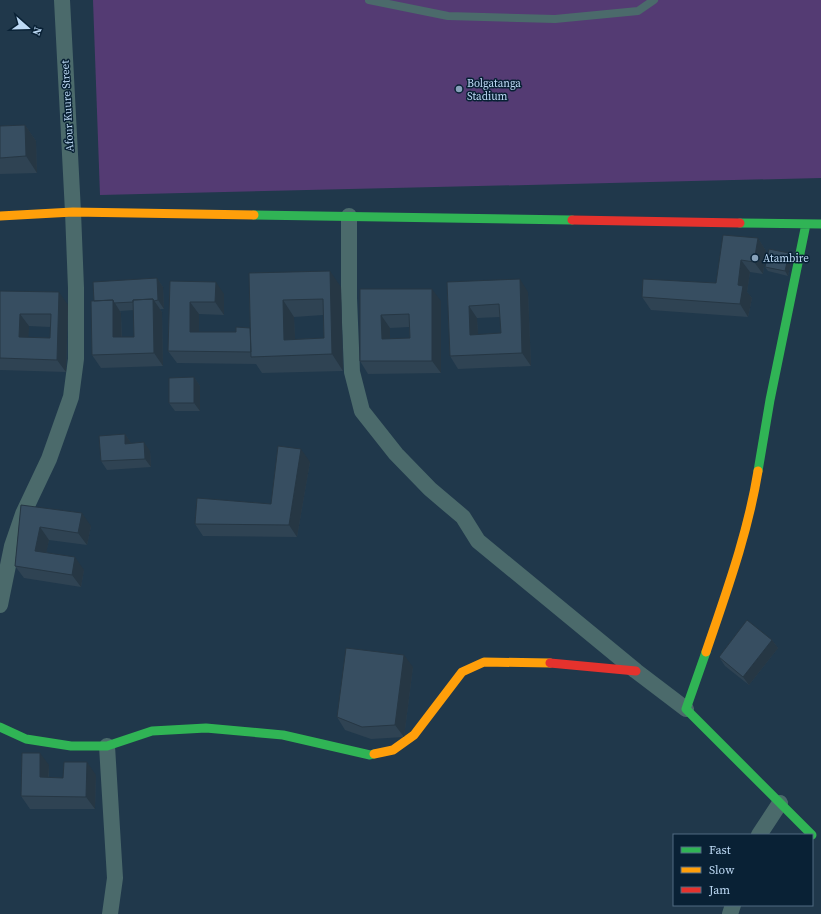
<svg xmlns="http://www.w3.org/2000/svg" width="821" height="914" font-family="'Source Serif 4',serif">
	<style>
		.green { fill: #543b73 }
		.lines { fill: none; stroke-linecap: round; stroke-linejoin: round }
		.lane { stroke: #4b6a6b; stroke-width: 8 }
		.street { stroke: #4b6a6b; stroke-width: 16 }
		.fast { stroke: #30b455; stroke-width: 9 }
		.slow { stroke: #ff9f0a; stroke-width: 9 }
		.jam { stroke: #e5322d; stroke-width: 9 }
		.wall { fill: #2f4353; fill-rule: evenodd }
		.shaded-wall { fill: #263744 }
		.building { fill: #374e61; stroke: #263744; fill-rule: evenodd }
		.poi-dot { fill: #87a1ba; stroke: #092135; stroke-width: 1.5 }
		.labels { text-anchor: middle; stroke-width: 3; stroke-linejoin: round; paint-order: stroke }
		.poi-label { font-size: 11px; fill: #bedaf5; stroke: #092135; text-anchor: start }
		.street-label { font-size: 11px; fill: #bedaf5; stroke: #092135 }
	</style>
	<rect width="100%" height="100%" fill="#20384b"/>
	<path class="green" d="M93 0H821V178L100 195Z"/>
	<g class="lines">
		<path class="lane" d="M369 0 448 16 555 19 638 11 654 0"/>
		<path class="street" d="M349 216V298L352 372 362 411 396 454 430 489 463 517 478 541 636 671 686 709
			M0 605 12 546 23 514 49 459 71 397 76 359V288L73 212 62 0
			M107 746 115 878 110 914
			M759 835 780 803
			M730 914 733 905"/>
		<path class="fast" d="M254 215 572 220
			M740 223 821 224
			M758 471 770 400 806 224
			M706 652 686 709 812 835
			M0 727 26 739 71 746H107L152 731 206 728 283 735 370 755 374 754"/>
		<path class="slow" d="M0 216 73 212 254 215
			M706 652C726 593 748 533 758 471
			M374 754 393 750 414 735 462 672 484 662 550 663"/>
		<path class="jam" d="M572 220 740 223
			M550 663 636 671"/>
	</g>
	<path class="wall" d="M25 125 36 141 37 173 0 174V126Z
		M758 238 766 251 763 274 750 272 747 292 752 298 748 317 651 310 642 297 716 283Z
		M789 253 792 258 788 276 768 271 765 267Z
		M249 273 341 287 343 371 262 373 256 364 177 363 168 351 170 281 224 294V315L199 314V332H236L250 328ZM323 315 324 338 295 339 294 317Z
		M157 278 163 287 164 309H160L162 312 163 366 101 368 92 355 94 301ZM134 310V337H122L121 313 120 311Z
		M447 282 528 292 531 366 458 369 450 356ZM500 317 501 333 478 335 477 318Z
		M360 289 441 301V373L368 374 360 361ZM409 327 410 338 390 339V328Z
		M0 291 68 305 66 372 0 370ZM29 326 50 327V338L28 337Z
		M194 377 200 386V411H175L169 403Z
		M125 434 131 443 150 451 151 467 107 470 101 461Z
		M310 462 297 537 203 536 195 524 271 504Z
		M21 505 91 526 87 545 49 540 46 552 84 570 81 587 24 578 15 566Z
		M772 640 778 648 749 685 725 666 719 657Z
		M413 667 404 737 371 739 345 730 337 717Z
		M49 765V778H63L96 775 95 809H30L21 796Z"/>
	<path class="shaded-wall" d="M25 125 36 141 37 173 26 156Z
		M758 238 766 251 763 274 754 262Z
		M789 253 792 258 788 276 785 271Z
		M741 260 750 272 747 292 752 298 748 317 740 304 738 285Z
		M330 271 341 287 343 371 332 354Z
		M157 278 163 287 164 309 158 300Z
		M520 279 528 292 531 366 522 353Z
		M216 282 224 294V315L215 302Z
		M432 289 441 301V373L432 361Z
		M59 292 68 305 66 372 57 360Z
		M153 299 162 312 163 366 154 353Z
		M113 300 121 313 122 350 113 337Z
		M283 300 294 317 296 356 284 340Z
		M190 302 199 314V344L190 332Z
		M469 306 477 318 479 348 470 335Z
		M20 314 29 326 28 349 19 337Z
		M381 315 390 328V352L382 339Z
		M194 377 200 386V411L194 403Z
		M125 434 131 443V452L125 444Z
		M144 442 150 451 151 467 145 459Z
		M301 449 310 462 297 537 289 525Z
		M82 513 91 526 87 545 78 533Z
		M40 527 49 540 44 563 35 551Z
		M75 557 84 570 81 587 72 575Z
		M772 640 778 648 749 685 743 677Z
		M404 655 413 667 404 737 395 725Z
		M40 753 49 765 48 790 40 777Z
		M87 762 96 775 95 809 86 797Z"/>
	<path class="building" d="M25 125 26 156 0 158V126Z
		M723 235 758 238 754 262 741 260 738 285 743 286 740 304 642 297 643 279 716 283Z
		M769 249 789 253 785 271 765 267Z
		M330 271 332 354 251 357 249 273ZM323 299 324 338 284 340 283 300Z
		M157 278 158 300 154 301 153 299 133 300V302L114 303 113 300 94 301 93 282Z
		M520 279 522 353 450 356 447 282ZM499 304 501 333 470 335 469 306Z
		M170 281 216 282 215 302H190V332H236V327L250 328 251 352 168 351Z
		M360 289H432V361H360ZM409 314 410 338 382 339 381 315Z
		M0 291 59 292 57 360 0 358ZM20 314H51L50 338 19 337Z
		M153 299 154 353 92 355 91 301 113 300V337H134L133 300Z
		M194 377V403H169V378Z
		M125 434V444L144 442 145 459 101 461 99 436Z
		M278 446 301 449 289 525 195 524 197 498 271 504Z
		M21 505 82 513 78 533 40 527 35 551 75 557 72 575 15 566Z
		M747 620 772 640 743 677 719 657Z
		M346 648 404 655 395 725 362 727 337 717Z
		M22 753H40V777L63 778 64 762H87L86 797 21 796Z"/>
	<g class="poi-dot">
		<circle cx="459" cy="89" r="4"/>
		<circle cx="755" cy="258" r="4"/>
	</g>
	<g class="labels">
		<g class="poi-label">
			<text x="467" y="87">Bolgatanga<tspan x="467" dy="13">Stadium</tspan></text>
			<text x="763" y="262">Atambire</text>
		</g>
		<g class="street-label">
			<text transform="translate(67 106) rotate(-93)" y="4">Afour Kuure Street</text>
		</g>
	</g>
	<rect x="673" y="834" width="140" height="72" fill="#092135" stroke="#516b82"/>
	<rect x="681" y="847" width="20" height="6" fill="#30b455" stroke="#516b82"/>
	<text x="709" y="854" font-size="12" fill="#bedaf5">Fast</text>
	<rect x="681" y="867" width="20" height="6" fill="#ff9f0a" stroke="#516b82"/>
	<text x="709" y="874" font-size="12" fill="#bedaf5">Slow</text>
	<rect x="681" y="887" width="20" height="6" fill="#e5322d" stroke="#516b82"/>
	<text x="709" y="894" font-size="12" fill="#bedaf5">Jam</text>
	<g transform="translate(28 28) rotate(110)" stroke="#092135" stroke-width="3" paint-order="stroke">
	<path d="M0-3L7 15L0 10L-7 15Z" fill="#bedaf5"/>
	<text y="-6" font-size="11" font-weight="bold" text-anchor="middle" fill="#bedaf5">N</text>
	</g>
</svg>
